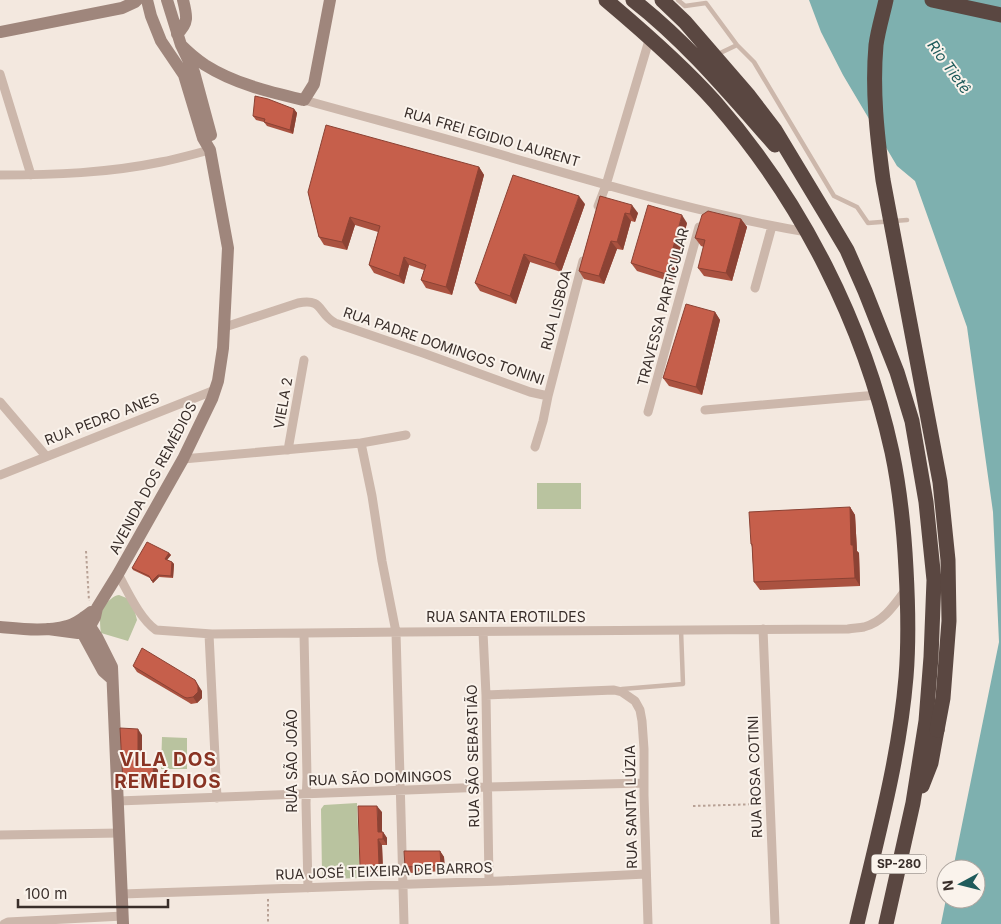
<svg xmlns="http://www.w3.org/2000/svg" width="1001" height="924" font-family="Inter,sans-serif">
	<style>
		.green { fill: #b9c39f }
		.water { fill: #7eb0af }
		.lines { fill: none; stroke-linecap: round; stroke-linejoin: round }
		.path { stroke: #b8a195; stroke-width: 2; stroke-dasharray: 2.5 2.5; stroke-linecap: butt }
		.lane { stroke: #ccb7ab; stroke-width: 4.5 }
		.street { stroke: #ccb7ab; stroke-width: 9 }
		.secondary { stroke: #9f867c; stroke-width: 12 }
		.highway { stroke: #5a4741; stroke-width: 15 }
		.highway-bridge { stroke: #5a4741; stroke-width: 15 }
		.wall { fill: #aa5240 }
		.shaded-wall { fill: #8b4234 }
		.building { fill: #c65f4b; stroke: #8b4234 }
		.labels { text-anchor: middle; stroke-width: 4; stroke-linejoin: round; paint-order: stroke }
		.shield { fill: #faf3ec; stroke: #736964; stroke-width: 1 }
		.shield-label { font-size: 12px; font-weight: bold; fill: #392e2a }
		.street-label { font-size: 14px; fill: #392e2a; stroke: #faf3ec }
		.water-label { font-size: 15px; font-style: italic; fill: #1f5b5b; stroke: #faf3ec }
		.district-label { font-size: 19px; font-weight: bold; letter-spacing: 1px; fill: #893323; stroke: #faf3ec }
	</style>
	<rect width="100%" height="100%" fill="#f3e8df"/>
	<path class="green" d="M537 483H581V509H537Z
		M119 595 129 599 134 608 137 620 128 641 101 633C100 628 100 621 100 616 101 608 111 596 119 595Z
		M162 737 187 738V769H161Z
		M357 803 360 878 326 879 322 875 321 809 324 805Z"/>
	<path class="water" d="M809 0H1001V924H941L946 899H976V869H953L999 642 993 512 967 327 915 181 897 166 843 75 821 32Z"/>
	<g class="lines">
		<path class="path" d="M86 551 89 601
			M693 806 760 804
			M268 899V924"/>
		<path class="lane" d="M678 0 685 6 706 3 737 45
			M716 55 737 45 754 62 834 196 857 207 868 223 907 220
			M622 689 683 684 681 630"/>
		<path class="street" d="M0 74 31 175
			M304 100C372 119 441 137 509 157 606 185 706 215 807 232
			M0 175C54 175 108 173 161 162 177 159 194 154 210 150
			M598 206 606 185 650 37
			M755 288 772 226
			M225 327 298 303C324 298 317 313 335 323L423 353 530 392 548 396
			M0 402 46 456
			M705 410 877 395
			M648 412 699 227
			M361 443 372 496 382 561 396 632 404 924
			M535 447 543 421 548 396 583 261
			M288 450 304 360
			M183 459 361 443 406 435
			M0 475 215 390
			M118 574C128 592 140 619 156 630L212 634 405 632 848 629C853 628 859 628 864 627 884 622 895 604 907 588
			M763 629 775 924
			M483 632 486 695 489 881
			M209 634 217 798
			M304 634 307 777 306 803 308 888
			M486 695 614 690 622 692 635 701 640 710 642 721 644 749V795L648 924
			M118 801 487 787 643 783
			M0 835 120 833
			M122 894 501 881 646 874
			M4 924 8 922 123 916"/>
		<path class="secondary" d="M167 0 181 45 194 72 211 135
			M0 32 122 8 135 2 137 0
			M177 34C189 23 187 16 183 0
			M181 45C188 52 196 59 205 65 235 84 270 92 304 100L314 84 330 0
			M84 617 97 637 112 667 123 924
			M78 625 103 671 112 679
			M0 627C22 629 46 632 67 626 76 624 83 618 91 612
			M48 629 78 633 90 626 95 617 97 608 118 574 183 459 212 399 218 381 223 348 228 248 210 150 203 138 184 75 161 41 151 16 147 0"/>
		<path class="highway" d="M606 0C644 32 682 65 715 102 801 200 864 324 892 452 900 490 904 530 906 569 908 605 909 641 906 677 899 761 876 842 857 924
			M633 0C687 42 730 94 775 145
			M662 0 685 22 749 96 775 130 828 218 847 250 865 291 897 372 912 421 926 502 934 580 931 657 926 721 913 803 886 924
			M932 0 1001 15
			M922 786 931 763 937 730"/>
		<path class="highway-bridge" d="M886 0C883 14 878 30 876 45 872 90 877 135 883 180L940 482 948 560 949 621 943 698 937 730"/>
	</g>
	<path class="wall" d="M294 109 297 113 293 134 267 126 264 122 256 120 253 116Z
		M479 167 484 175 452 295 426 288 421 280 424 270 409 265 404 284 374 273 369 265 378 232 355 225 347 250 324 245 319 237 308 192Z
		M600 196 638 213 635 222 631 221 623 250 617 249 604 284 584 279 579 271Z
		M585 204 561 272 530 262 516 304 480 291 475 283Z
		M741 219 747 227 732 281 704 276 698 268 704 247 701 246 695 238Z
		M687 223 672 282 637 271 631 263Z
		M715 312 720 320 702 395 669 386 663 378Z
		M850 507 855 515 857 551 859 553 860 586 760 590 754 582 752 547 751 544Z
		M169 553 171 555 167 560 172 562 174 564 173 578 159 577 153 583 150 578 133 570 132 568Z
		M133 666 202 691V698L197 703 191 704 188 702 137 672Z
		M142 735V759L146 765 158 770V788L127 789 123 783Z
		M382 812V832H383L387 838V845H382L383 871 364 872 360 866Z
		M440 851 444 857 445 871 409 873 405 867Z"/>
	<path class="shaded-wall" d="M294 109 297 113 293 134 290 130Z
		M479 167 484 175 452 295 446 287Z
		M579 196 585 204 561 272 555 264Z
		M632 205 638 213 635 222 630 214Z
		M625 213 631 221 623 250 617 242Z
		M682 215 687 223 672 282 666 274Z
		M350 217 355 225 347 250 342 242Z
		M741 219 747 227 732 281 726 273Z
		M611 241 617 249 604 284 599 276Z
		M524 254 530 262 516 304 510 296Z
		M404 257 409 265 404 284 399 276Z
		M715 312 720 320 702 395 696 387Z
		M850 507 855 515 857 551 859 553 860 586 855 578 851 545Z
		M169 553 171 555 166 561 165 559Z
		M172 562 174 564 173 578 171 576Z
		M158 575 159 577 153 583 152 581Z
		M195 680 202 691V698L197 703 193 697Z
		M138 729 142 735V759L146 764 147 771 138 758Z
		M153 764 158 770V788L154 782Z
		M377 806 382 812V838L378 832Z
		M383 832 387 838V845L383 839Z
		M378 839 382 845 383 871 379 865Z
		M440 851 444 857 445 871 441 865Z"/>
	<path class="building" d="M255 96 268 99 294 109 290 130 264 122 265 119 253 116Z
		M326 125 479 167 446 287 421 280 426 265 404 257 399 276 369 265 380 226 350 217 342 242 319 237 308 192Z
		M513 175 579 196 555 264 524 254 510 296 475 283Z
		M600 196 632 205 630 214 625 213 617 242 611 241 599 276 579 271Z
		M648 205 682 215 666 274 631 263Z
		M708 211 741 219 726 273 698 268 705 240 695 238 702 215Z
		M686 304 715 312 696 387 663 378Z
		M850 507 851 545H853L855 578 754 582 752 544H751L749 512Z
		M147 542 169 553 165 559 172 562 171 576 158 575 152 581 149 576 132 568Z
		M142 648 195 680 198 686V692L193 697 187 698 184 697 133 666Z
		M120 728 138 729V758H142V765L153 764 154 782 123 783Z
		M358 806H377L378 832H383V839H378L379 865 360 866Z
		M404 851H440L441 865 405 867Z"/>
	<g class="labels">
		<rect class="shield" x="871.5" y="854.5" width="55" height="19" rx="4"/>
		<g class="shield-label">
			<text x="899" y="868">SP-280</text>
		</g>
		<g class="street-label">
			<text transform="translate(492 137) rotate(16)" y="5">RUA FREI EGIDIO LAURENT</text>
			<text transform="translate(663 307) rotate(-75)" y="5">TRAVESSA PARTICULAR</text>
			<text transform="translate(556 310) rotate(-75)" y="5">RUA LISBOA</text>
			<text transform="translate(444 346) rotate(19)" y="5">RUA PADRE DOMINGOS TONINI</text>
			<text transform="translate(283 403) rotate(-80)" y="5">VIELA 2</text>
			<text transform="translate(102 419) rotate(-21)" y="5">RUA PEDRO ANES</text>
			<text transform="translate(153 478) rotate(-62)" y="5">AVENIDA DOS REMÉDIOS</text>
			<text x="506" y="622">RUA SANTA EROTILDES</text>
			<text transform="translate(473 756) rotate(-91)" y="5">RUA SÃO SEBASTIÃO</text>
			<text transform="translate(292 761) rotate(-90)" y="5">RUA SÃO JOÃO</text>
			<text transform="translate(755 777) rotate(-92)" y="5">RUA ROSA COTINI</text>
			<text transform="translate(380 778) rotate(-2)" y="5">RUA SÃO DOMINGOS</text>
			<text transform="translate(631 807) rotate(-91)" y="5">RUA SANTA LÚZIA</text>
			<text transform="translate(384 871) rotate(-2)" y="5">RUA JOSÉ TEIXEIRA DE BARROS</text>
		</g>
		<g class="water-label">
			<text transform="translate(949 67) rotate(54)" y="5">Rio Tietê</text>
		</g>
		<g class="district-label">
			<text x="168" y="766">VILA DOS<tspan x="168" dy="22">REMÉDIOS</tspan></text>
		</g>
	</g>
	<g transform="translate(961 884) rotate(263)"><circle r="24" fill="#faf3ec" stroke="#ada49e"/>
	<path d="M0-4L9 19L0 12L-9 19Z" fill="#1f5b5b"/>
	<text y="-8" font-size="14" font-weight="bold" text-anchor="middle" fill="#392e2a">N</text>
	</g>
	<path d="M18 899v8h150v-8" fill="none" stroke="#392e2a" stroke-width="2.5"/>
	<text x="25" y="899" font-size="15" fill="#392e2a" stroke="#faf3ec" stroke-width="4" paint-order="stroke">100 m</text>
</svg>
